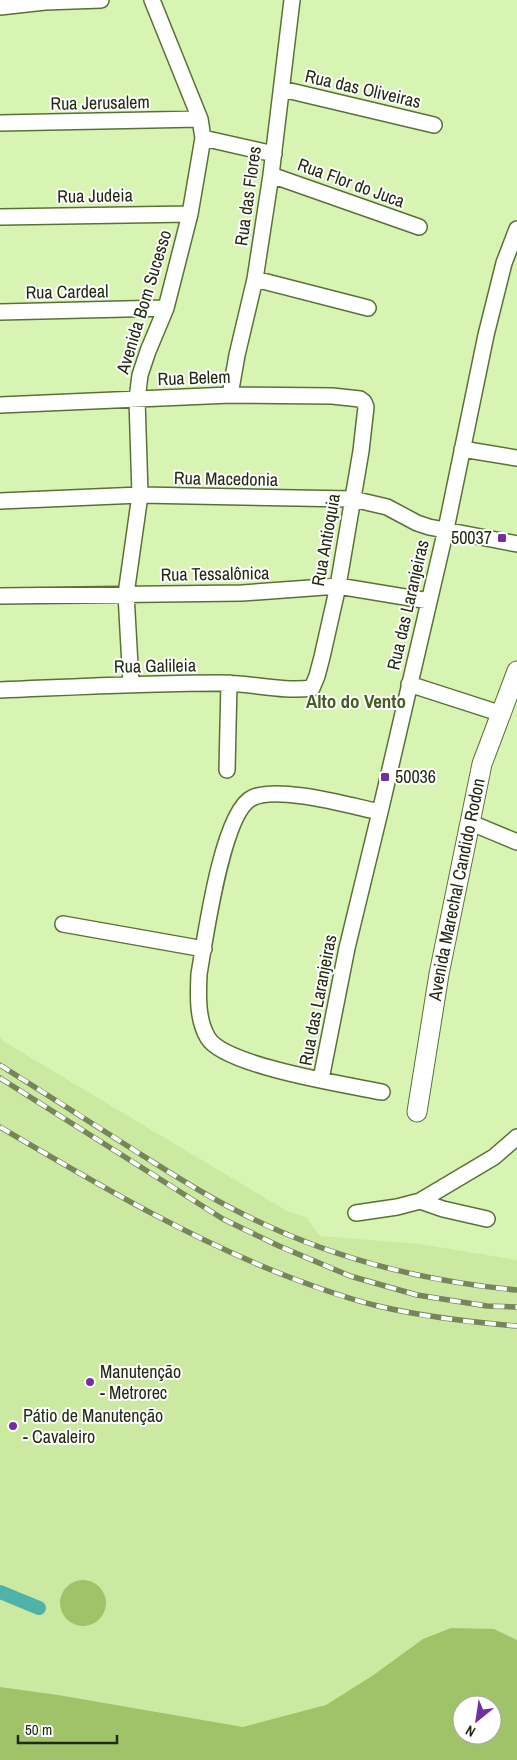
<svg xmlns="http://www.w3.org/2000/svg" width="517" height="1760" font-family="'Archivo Narrow',sans-serif">
	<style>
		.built { fill: #cce9a2; fill-rule: evenodd }
		.green { fill: #a0c369; fill-rule: evenodd }
		.lines { fill: none; stroke-linecap: round; stroke-linejoin: round }
		.canal { stroke: #4fb3a9; stroke-width: 14 }
		.minor-casing { stroke: #5a7136; stroke-width: 18 }
		.tertiary-casing { stroke: #5a7136; stroke-width: 21 }
		.minor { stroke: #fff; stroke-width: 15 }
		.tertiary { stroke: #fff; stroke-width: 19 }
		.rail-casing { stroke: #75865b; stroke-width: 5.5 }
		.rail { stroke: #fff; stroke-width: 4; stroke-dasharray: 11; stroke-linecap: butt }
		.poi-dot { fill: #722fa4; stroke: #fff; stroke-width: 2 }
		.labels { text-anchor: middle; stroke-width: 4; stroke-linejoin: round; paint-order: stroke }
		.street-label { font-size: 18px; fill: #212a11; stroke: #fff }
		.poi-label { font-size: 18px; fill: #212a11; stroke: #fff; text-anchor: start }
		.neighbourhood-label { font-size: 19px; font-weight: bold; fill: #465c20; stroke: #fff }
	</style>
	<rect width="100%" height="100%" fill="#d8f4b3"/>
	<path class="built" d="M0 1036 3 1041 287 1211 307 1218 320 1236 419 1244 517 1260V1760L0 1713ZM462 1705H492V1735H462Z"/>
	<path class="green" d="M60 1603a23 23 0 1 1 46 0a23 23 0 1 1-46 0Z
		M451 1628 494 1629 517 1640V1760H0V1687L58 1695 243 1727 326 1705 372 1676 423 1639ZM462 1705H492V1735H462Z"/>
	<g class="lines">
		<path class="canal" d="M0 1592 39 1608"/>
		<g class="minor-casing">
			<path id="minor" d="M0 7 45 2 101 0
				M282 89 434 125
				M0 123 200 119
				M203 138 274 154
				M271 175 419 227
				M0 217 190 214
				M255 279 368 308
				M0 312 166 308
				M230 395 237 355 255 279 271 175 292 0
				M0 405 230 395 332 396 360 399 364 402 366 407 361 451 338 586 322 657 317 676 312 688C282 692 251 683 221 683 147 683 74 687 0 690
				M462 449 517 458
				M0 501 140 495 353 499 387 507 417 523 429 527 517 544
				M0 596 242 593 338 586 429 601
				M131 684 126 594 140 495 137 399 140 375 148 351 166 308 190 214 203 138 200 119 152 0
				M409 684 502 714
				M227 770 229 683
				M380 812C351 806 278 785 252 798 222 812 205 940 199 974 198 995 197 1020 208 1038 225 1066 347 1085 382 1092
				M469 822 517 842
				M63 924 204 949
				M321 1079 347 948 380 812 446 529 486 335 504 263 517 229
				M420 1201 443 1209 487 1219
				M356 1213 397 1207 420 1201 494 1157 517 1137"/>
		</g>
		<g class="tertiary-casing">
			<g id="tertiary">
				<path id="s1" d="M417 1112 439 974 482 764 517 671"/>
			</g>
		</g>
		<use href="#minor" class="minor"/>
		<use href="#tertiary" class="tertiary"/>
		<g class="rail-casing">
			<path id="rail" d="M0 1065C46 1094 92 1123 137 1152 169 1172 201 1193 235 1210 323 1256 419 1281 517 1290
				M0 1078 223 1219 279 1246 350 1276 417 1295 487 1306 517 1307
				M0 1127C94 1182 186 1237 289 1277 318 1288 348 1299 378 1306 424 1317 470 1322 517 1326"/>
		</g>
		<use href="#rail" class="rail"/>
	</g>
	<g class="poi-dot">
		<rect x="497" y="533" width="10" height="10" rx="2.5"/>
		<rect x="380" y="772" width="10" height="10" rx="2.5"/>
		<circle cx="90" cy="1382" r="5"/>
		<circle cx="13" cy="1426" r="5"/>
	</g>
	<g class="labels">
		<g class="street-label">
			<text transform="translate(363 89) rotate(13)" y="6">Rua das Oliveiras</text>
			<text transform="translate(100 103) rotate(-1)" y="6">Rua Jerusalem</text>
			<text transform="translate(351 183) rotate(20)" y="6">Rua Flor do Juca</text>
			<text transform="translate(95 196) rotate(-1)" y="6">Rua Judeia</text>
			<text transform="translate(248 196) rotate(-82)" y="6">Rua das Flores</text>
			<text transform="translate(67 292) rotate(-1)" y="6">Rua Cardeal</text>
			<text transform="translate(144 302) rotate(-73)" y="6">Avenida Bom Sucesso</text>
			<text transform="translate(194 378) rotate(-2)" y="6">Rua Belem</text>
			<text transform="translate(226 479) rotate(1)" y="6">Rua Macedonia</text>
			<text transform="translate(326 540) rotate(-80)" y="6">Rua Antioquia</text>
			<text transform="translate(215 574) rotate(-1)" y="6">Rua Tessalônica</text>
			<text transform="translate(408 605) rotate(-77)" y="6">Rua das Laranjeiras</text>
			<text transform="translate(155 666) rotate(-1)" y="6">Rua Galileia</text>
			<text dy="6" stroke="none"><textPath href="#s1" startOffset="226">Avenida Marechal Candido Rodon</textPath></text>
			<text transform="translate(318 1000) rotate(-79)" y="6">Rua das Laranjeiras</text>
		</g>
		<g class="poi-label">
			<text x="492" y="544" text-anchor="end">50037</text>
			<text x="395" y="783">50036</text>
			<text x="100" y="1378">Manutenção<tspan x="100" dy="21">- Metrorec</tspan></text>
			<text x="23" y="1422">Pátio de Manutenção<tspan x="23" dy="21">- Cavaleiro</tspan></text>
		</g>
		<g class="neighbourhood-label">
			<text x="356" y="708">Alto do Vento</text>
		</g>
	</g>
	<g transform="translate(477 1720) rotate(210)"><circle r="24" fill="#ffffff" stroke="#a6aaa0"/>
	<path d="M0-4L9 19L0 12L-9 19Z" fill="#722fa4"/>
	<text y="-8" font-size="14" font-weight="bold" text-anchor="middle" fill="#212a11">N</text>
	</g>
	<path d="M18 1735v8h99v-8" fill="none" stroke="#212a11" stroke-width="2.5"/>
	<text x="25" y="1735" font-size="15" fill="#212a11" stroke="#ffffff" stroke-width="4" paint-order="stroke">50 m</text>
</svg>
